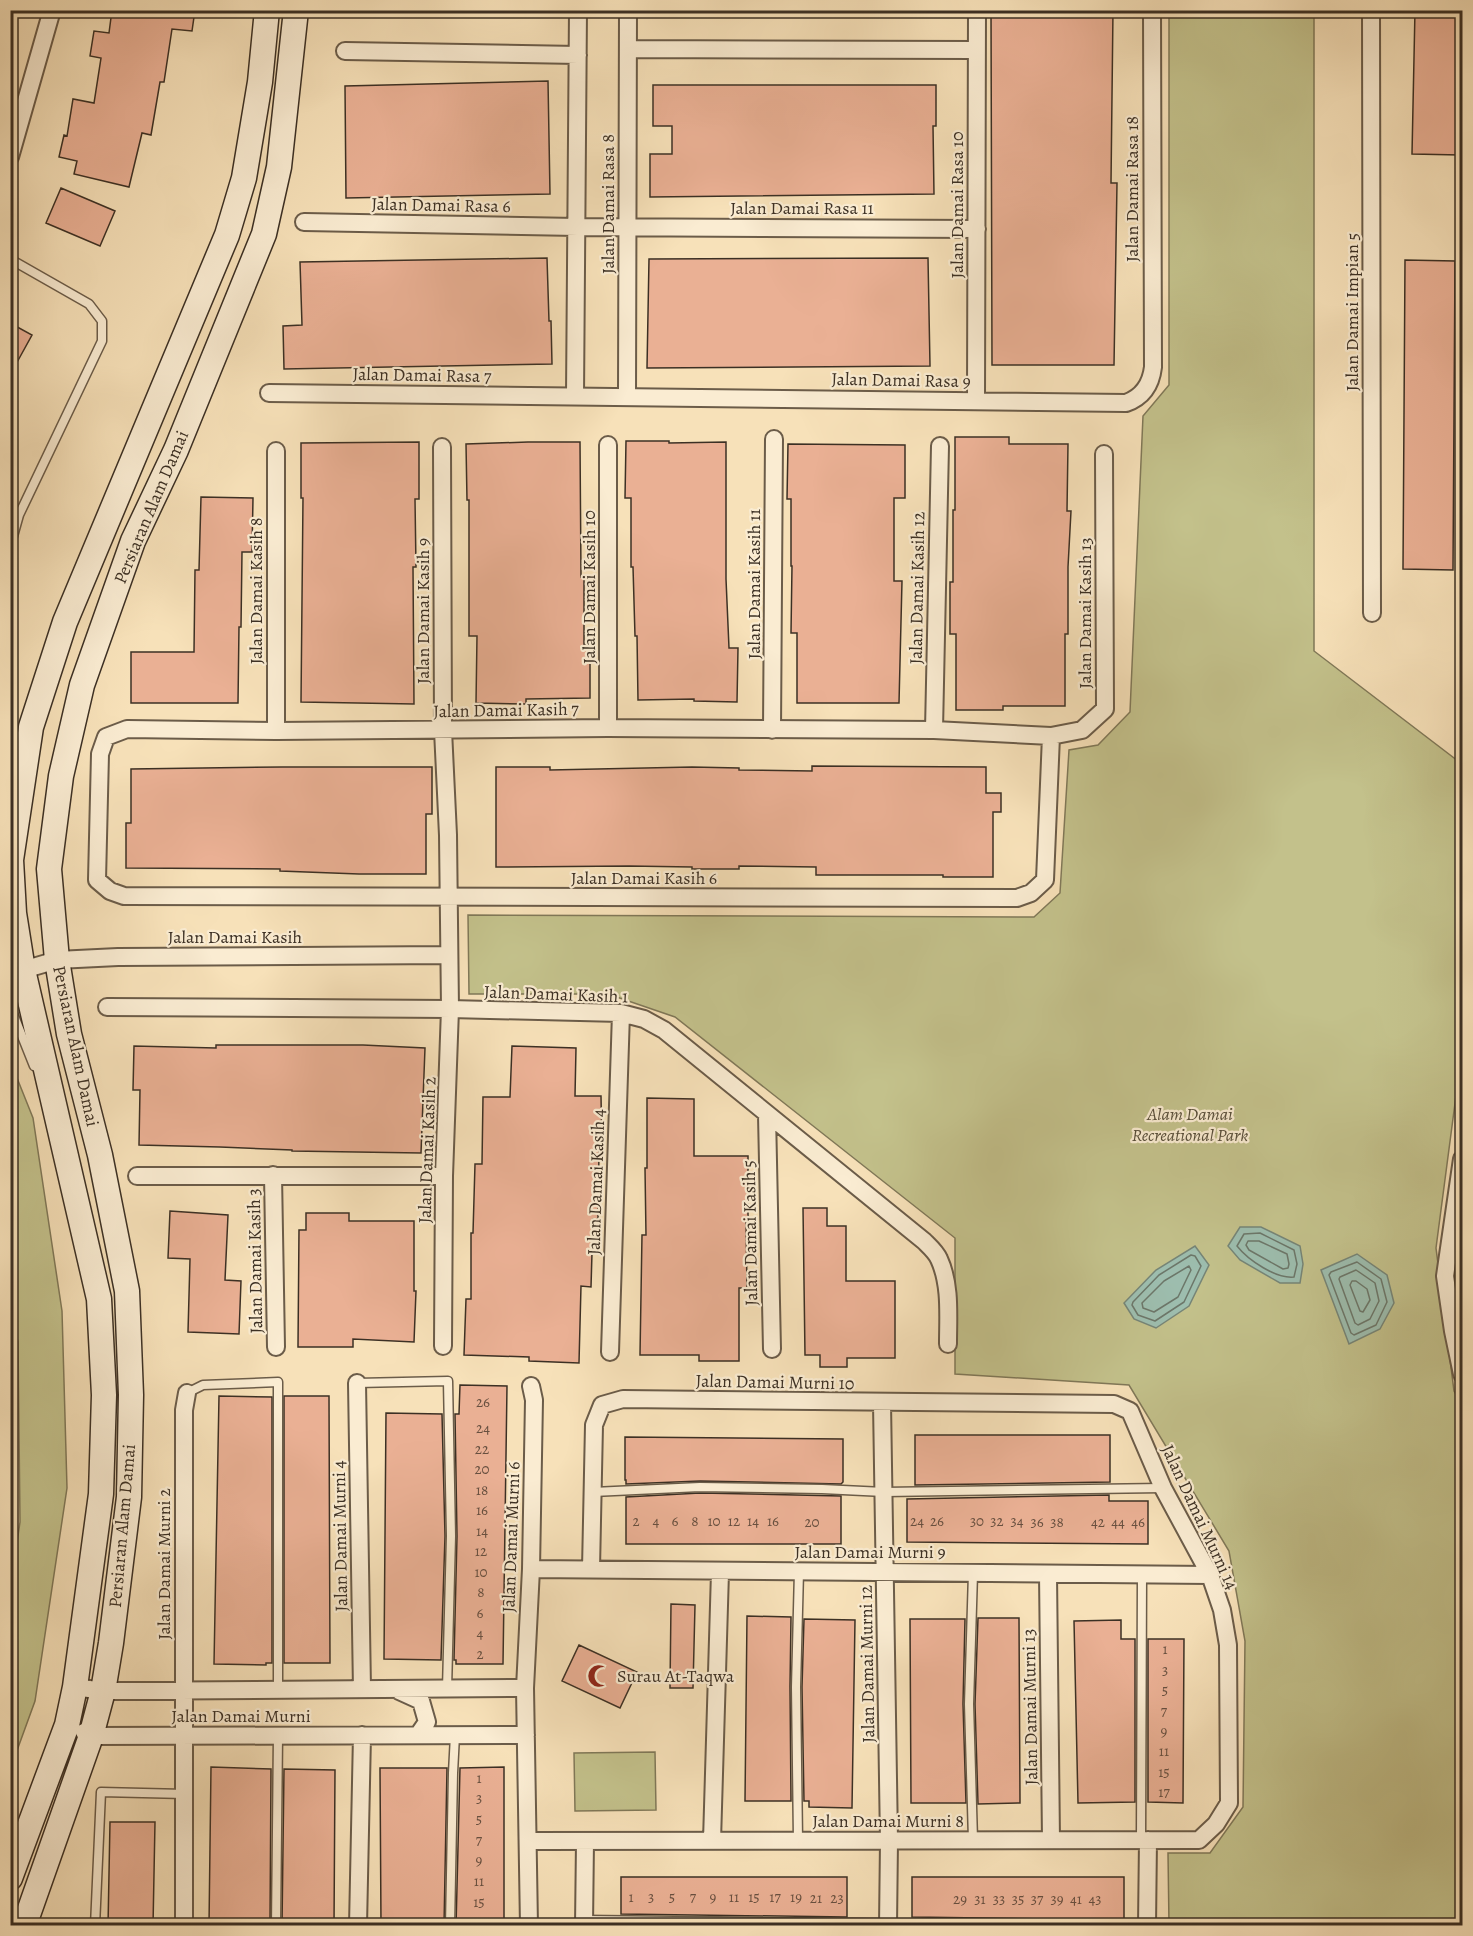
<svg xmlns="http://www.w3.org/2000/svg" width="1473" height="1936" font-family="Alegreya,serif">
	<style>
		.green { fill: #c3c18b; stroke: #807858; stroke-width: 1.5 }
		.water { fill: #9dbeaf; stroke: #768577; stroke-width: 1.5 }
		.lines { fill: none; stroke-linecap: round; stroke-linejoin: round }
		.shore { stroke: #6c776a; stroke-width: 1.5 }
		.building { fill: #eab094; stroke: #3c3024; stroke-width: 1.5 }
		.lane-casing { stroke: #6b5c49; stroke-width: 11 }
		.street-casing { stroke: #6b5c49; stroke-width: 20 }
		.secondary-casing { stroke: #3c3024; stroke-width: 27 }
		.lane { stroke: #faecd2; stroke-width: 8 }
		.street { stroke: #faecd2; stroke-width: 16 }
		.secondary { stroke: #faecd2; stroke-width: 24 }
		.labels { text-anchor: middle; stroke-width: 4.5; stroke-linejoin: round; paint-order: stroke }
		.number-label { font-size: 15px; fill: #685040 }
		.street-label { font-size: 18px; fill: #3c3024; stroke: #faecd2 }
		.park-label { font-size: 18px; font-style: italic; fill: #574d39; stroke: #faecd2 }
		.poi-label { font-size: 18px; fill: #3c3024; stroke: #faecd2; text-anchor: start }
	</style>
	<rect width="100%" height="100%" fill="#f7e1b9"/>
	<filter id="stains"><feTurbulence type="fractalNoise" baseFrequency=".00333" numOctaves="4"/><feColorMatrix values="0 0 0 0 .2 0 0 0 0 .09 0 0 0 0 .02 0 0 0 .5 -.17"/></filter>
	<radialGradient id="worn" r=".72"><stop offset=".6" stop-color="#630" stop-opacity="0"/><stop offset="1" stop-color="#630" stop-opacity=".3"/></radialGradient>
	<path class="green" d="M1169 11H1314V651L1462 764V1050L1436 1248 1454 1391 1462 1405V1925H1169L1168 1853H1210L1243 1807 1245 1641 1229 1551 1129 1385 955 1374V1238L675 1017 608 994H469L468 915 1034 917 1060 893 1069 750 1098 745 1130 712 1143 416 1169 385Z
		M11 1063 33 1118 62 1311 67 1488 35 1701 11 1767V1584L20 1522 18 1342 10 1306Z
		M655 1752 656 1810 575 1811 574 1753Z"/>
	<path class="water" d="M1240 1227H1261L1300 1246 1303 1264 1300 1283H1280L1240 1260 1228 1246Z
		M1195 1246 1209 1265 1189 1306 1156 1328 1134 1319 1124 1303 1156 1270Z
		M1357 1254 1387 1275 1394 1303 1380 1329 1349 1344 1321 1270Z"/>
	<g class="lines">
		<path class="shore" d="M1260 1233 1294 1250 1297 1264 1294 1277C1276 1279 1248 1260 1237 1246L1244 1234Z
			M1248 1241H1259L1287 1254 1289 1264 1288 1268 1283 1269 1249 1250 1246 1245Z
			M1191 1255 1195 1256 1201 1266 1184 1302 1155 1321 1138 1315 1132 1305 1133 1302 1159 1275Z
			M1357 1262 1381 1279 1387 1302 1376 1325 1354 1335 1351 1333 1329 1275 1331 1272Z
			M1189 1266 1191 1270 1178 1297 1154 1312 1143 1308 1142 1303 1164 1281Z
			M1356 1270 1375 1283 1379 1301 1370 1319 1358 1325 1355 1323 1339 1279 1340 1277Z
			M1352 1281H1356L1367 1289 1370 1300 1363 1312 1360 1311 1350 1285Z"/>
	</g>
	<path class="building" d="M112 10H195L192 31 172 29 164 82H160L151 135 142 133 129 187 74 174 77 161 59 157 64 135 67 136 73 99 94 103 101 58 90 56 94 31 109 33Z
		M991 10H1113L1111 183H1117L1114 365H992Z
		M1415 10H1460V80H1462L1460 155 1412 154Z
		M548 81 550 194 346 198 345 86Z
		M653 85H936V126H933L934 194 650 197V154H672V126H653Z
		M61 188 115 211 100 246 46 223Z
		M547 258 549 321H551L552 364 284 369 283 326 302 325 300 262Z
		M928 258 930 366 647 368 649 259Z
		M1405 260 1455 261 1453 570 1403 569Z
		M10 323 32 335 10 375Z
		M955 437H1009V444H1068L1067 511H1071L1068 567V634H1065V706H1003V710H956V634H950V582H953V510H955Z
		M626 441H669V443L726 442V579L729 648H738L737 702 694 701V699L638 700 637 636H635L633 567H631V498H625Z
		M419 442V499H415L416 567H413L414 704 301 702 303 498H301V443Z
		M528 442H580L581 577H584V645H590V698L526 699V704L476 703 477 636H469V500H467L466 444Z
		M788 444 905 445V498H894V581H902L899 703H797V633H791L792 566H791V499H787Z
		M201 497 253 498 252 552H242L241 627H239L238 703H131V652H194L195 570H199Z
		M812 766 986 767V793H1001V812H993V877H943V875H816V867L739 866V869H692V867L629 866 496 867V767H550V770L692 767 739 768V770L812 771Z
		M282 767H432V814H426V874H359L280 871V869L126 868V823H131V769Z
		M216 1045H363L425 1048 421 1153 292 1151V1150L220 1147 139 1145 140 1090H133L134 1046 216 1048Z
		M512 1046 576 1048 575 1096H601L602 1150H599L598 1219H593L591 1287 581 1286 579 1363 529 1361V1357L464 1355 466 1299H471V1233H473L475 1164H482L483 1097H510Z
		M647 1098 694 1099V1156H748V1220H746L747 1288H739V1361H699V1355H640L642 1235H646L645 1168H647Z
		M803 1208H827V1226H846V1281H895V1358H847V1367H820V1355H805Z
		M170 1211 228 1215 225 1280 241 1281 239 1334 188 1332 190 1259 168 1258Z
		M306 1213H349V1221H414V1291H416L414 1342 353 1339V1347H298L299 1230H306Z
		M460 1385 507 1386 503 1664H456V1660H454L457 1536 455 1414H459Z
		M219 1396 272 1397V1663H266V1665L214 1664Z
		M284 1396H329L330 1663H284Z
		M386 1413 442 1414 445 1536 441 1660 384 1659Z
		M915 1435H1110V1482L915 1485Z
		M625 1437 843 1439V1482L841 1484 700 1481 626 1484V1480H625Z
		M700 1493 841 1496V1544H626V1497Z
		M1109 1495V1501H1148V1544L907 1542V1499Z
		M671 1604 695 1605 693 1688H670Z
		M747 1616 791 1617 790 1687 791 1801H745Z
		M978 1618H1019L1020 1803 978 1804 975 1704Z
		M804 1619 855 1620 852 1808 809 1807V1801H804L802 1687Z
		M910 1619H965L963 1704 966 1803H911Z
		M1121 1620V1639H1135V1802L1078 1803 1074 1621Z
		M1148 1639H1184L1183 1803 1148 1802Z
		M579 1645 637 1672 620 1708 562 1681Z
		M211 1767 271 1769 270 1926H209Z
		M504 1767V1926H456L460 1768Z
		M380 1768H447L444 1926H381Z
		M284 1769 335 1770 334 1926H282Z
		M110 1822H155L153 1926H108Z
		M621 1877H847V1917L621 1914Z
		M912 1877H1124V1920L912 1917Z"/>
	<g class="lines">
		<g class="lane-casing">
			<path id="lane" d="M10 259 89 304 102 321V341L19 515 10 547
				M10 1006 34 1066
				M357 1383 448 1381 451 1536 447 1689
				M187 1393 203 1385 278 1382V1689
				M593 1492 700 1487 822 1489 884 1492 1163 1488
				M798 1840 796 1687 799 1571
				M973 1840 969 1704 973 1573
				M1141 1840 1142 1575
				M584 1920 1133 1926
				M95 1926 101 1792 185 1794
				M276 1926 278 1735
				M450 1926 453 1773 455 1735"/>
		</g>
		<g class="street-casing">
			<path id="street" d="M1371 10 1372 613
				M628 49 977 50
				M345 51 578 55
				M10 157 52 10
				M304 222 577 227 977 229
				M269 393 1126 403C1143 397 1151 384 1153 367L1152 10
				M575 396 578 10
				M627 397 628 10
				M976 400 977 10
				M608 445V728
				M442 447 443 730 448 835 450 1009 444 1176 443 1346
				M276 451V731
				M772 730 774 439
				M934 730 940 446
				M1051 736 1045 880 1031 893 1017 898 124 896 110 891 97 880 100 754 106 737 127 729 276 731 608 728 934 730 1051 736 1082 730 1105 709 1104 454
				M23 970 57 960 118 957 449 955
				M107 1007 450 1009 621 1013 644 1019 664 1030 924 1241C929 1246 936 1252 939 1259 951 1285 948 1316 948 1344
				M767 1115 772 1349
				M1462 1159 1445 1276 1453 1331 1462 1374
				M273 1175 276 1347
				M137 1176H444
				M610 1352 621 1013
				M357 1383 362 1689
				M882 1403 889 1841 888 1926
				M531 1569 1210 1575
				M1048 1574 1051 1840
				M75 1687 103 1691 525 1688
				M399 1691 421 1701 427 1722 418 1735
				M84 1732 91 1736 526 1735
				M528 1841 1199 1840 1216 1824 1229 1803 1228 1645 1222 1610 1210 1575 1163 1488 1130 1411 1114 1404 623 1399 602 1405 594 1425 591 1569
				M712 1841 720 1572
				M184 1926V1410L187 1393
				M358 1926 362 1735
				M529 1926 525 1688 531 1569 534 1400 531 1386
				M584 1926 585 1841
				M1147 1926 1148 1840"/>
		</g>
		<g class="secondary-casing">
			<path id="secondary" d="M10 1878 67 1725 75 1687 101 1494 104 1395 99 1299 23 970 14 913 11 860 31 727 65 622 227 235 244 178 260 82 267 10
				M24 1926 91 1736 103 1691 111 1643 129 1497 131 1395 127 1291 100 1155 69 1034 57 960 49 869 61 776 82 685 133 541 176 450 264 234 279 167 296 10"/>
		</g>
		<use href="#lane" class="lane"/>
		<use href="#street" class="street"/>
		<use href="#secondary" class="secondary"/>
	</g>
	<defs>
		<g id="mosque-bare" transform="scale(1.8)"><path d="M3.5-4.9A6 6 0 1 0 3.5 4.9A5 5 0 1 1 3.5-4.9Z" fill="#8f2418" stroke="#faecd2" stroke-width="2.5" paint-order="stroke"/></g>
	</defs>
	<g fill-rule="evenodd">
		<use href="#mosque-bare" x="599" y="1676"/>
	</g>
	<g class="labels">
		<g class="number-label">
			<text x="483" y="1407">26</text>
			<text x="483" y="1433">24</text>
			<text x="482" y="1454">22</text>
			<text x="482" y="1474">20</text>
			<text x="482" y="1495">18</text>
			<text x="482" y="1515">16</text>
			<text x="636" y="1526">2</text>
			<text x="656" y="1526">4</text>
			<text x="675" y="1526">6</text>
			<text x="695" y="1526">8</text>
			<text x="714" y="1526">10</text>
			<text x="734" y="1526">12</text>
			<text x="753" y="1526">14</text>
			<text x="773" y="1526">16</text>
			<text x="917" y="1526">24</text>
			<text x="937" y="1526">26</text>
			<text x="977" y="1526">30</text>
			<text x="997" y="1526">32</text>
			<text x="1017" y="1526">34</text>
			<text x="812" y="1527">20</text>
			<text x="1037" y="1527">36</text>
			<text x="1057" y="1527">38</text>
			<text x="1098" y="1527">42</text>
			<text x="1118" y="1527">44</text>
			<text x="1138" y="1527">46</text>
			<text x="482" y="1536">14</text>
			<text x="481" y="1556">12</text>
			<text x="481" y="1577">10</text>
			<text x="481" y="1597">8</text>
			<text x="480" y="1618">6</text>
			<text x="480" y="1638">4</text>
			<text x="1165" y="1654">1</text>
			<text x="480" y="1659">2</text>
			<text x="1165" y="1675">3</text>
			<text x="1165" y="1695">5</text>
			<text x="1164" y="1716">7</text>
			<text x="1164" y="1736">9</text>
			<text x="1164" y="1756">11</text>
			<text x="1164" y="1777">15</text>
			<text x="479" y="1783">1</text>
			<text x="1164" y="1797">17</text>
			<text x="479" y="1803">3</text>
			<text x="479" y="1824">5</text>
			<text x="479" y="1845">7</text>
			<text x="479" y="1865">9</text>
			<text x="479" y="1886">11</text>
			<text x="631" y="1902">1</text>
			<text x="651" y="1902">3</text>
			<text x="672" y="1902">5</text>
			<text x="693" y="1902">7</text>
			<text x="713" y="1902">9</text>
			<text x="734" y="1902">11</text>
			<text x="754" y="1902">15</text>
			<text x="775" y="1902">17</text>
			<text x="796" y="1902">19</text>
			<text x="816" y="1903">21</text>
			<text x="837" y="1903">23</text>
			<text x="960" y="1904">29</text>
			<text x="980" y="1904">31</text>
			<text x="999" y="1904">33</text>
			<text x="1018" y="1904">35</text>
			<text x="1037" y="1904">37</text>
			<text x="1057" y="1904">39</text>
			<text x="1076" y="1904">41</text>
			<text x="1095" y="1904">43</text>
			<text x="479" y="1907">15</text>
		</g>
		<g class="street-label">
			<text transform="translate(1132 189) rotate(-90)" y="6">Jalan Damai Rasa 18</text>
			<text transform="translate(608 204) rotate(-90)" y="6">Jalan Damai Rasa 8</text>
			<text transform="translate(441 205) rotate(1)" y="6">Jalan Damai Rasa 6</text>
			<text transform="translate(957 205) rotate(-90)" y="6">Jalan Damai Rasa 10</text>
			<text x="802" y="214">Jalan Damai Rasa 11</text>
			<text transform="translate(1352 312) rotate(-90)" y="6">Jalan Damai Impian 5</text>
			<text transform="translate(422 375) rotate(1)" y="6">Jalan Damai Rasa 7</text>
			<text transform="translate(901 380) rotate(1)" y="6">Jalan Damai Rasa 9</text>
			<text transform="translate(151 507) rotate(-67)" y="6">Persiaran Alam Damai</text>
			<text transform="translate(754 584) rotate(-90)" y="6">Jalan Damai Kasih 11</text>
			<text transform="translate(589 587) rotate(-90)" y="6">Jalan Damai Kasih 10</text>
			<text transform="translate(917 588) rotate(-89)" y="6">Jalan Damai Kasih 12</text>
			<text transform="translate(256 591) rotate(-90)" y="6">Jalan Damai Kasih 8</text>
			<text transform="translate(423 611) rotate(-90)" y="6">Jalan Damai Kasih 9</text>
			<text transform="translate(1085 613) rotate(-90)" y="6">Jalan Damai Kasih 13</text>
			<text transform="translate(506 710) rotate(-1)" y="6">Jalan Damai Kasih 7</text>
			<text x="644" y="884">Jalan Damai Kasih 6</text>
			<text x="235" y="943">Jalan Damai Kasih</text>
			<text transform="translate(556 994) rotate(2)" y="6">Jalan Damai Kasih 1</text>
			<text transform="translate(76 1046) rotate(78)" y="6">Persiaran Alam Damai</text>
			<text transform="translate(427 1150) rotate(-88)" y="6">Jalan Damai Kasih 2</text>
			<text transform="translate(596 1182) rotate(-88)" y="6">Jalan Damai Kasih 4</text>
			<text transform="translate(750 1233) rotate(-91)" y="6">Jalan Damai Kasih 5</text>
			<text transform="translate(255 1261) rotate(-91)" y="6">Jalan Damai Kasih 3</text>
			<text transform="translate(775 1382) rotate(1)" y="6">Jalan Damai Murni 10</text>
			<text transform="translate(1200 1517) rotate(65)" y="6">Jalan Damai Murni 14</text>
			<text transform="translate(122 1526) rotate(-85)" y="6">Persiaran Alam Damai</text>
			<text transform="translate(340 1536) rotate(-91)" y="6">Jalan Damai Murni 4</text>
			<text transform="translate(511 1537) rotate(-88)" y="6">Jalan Damai Murni 6</text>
			<text x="870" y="1558">Jalan Damai Murni 9</text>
			<text transform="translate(164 1564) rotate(-90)" y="6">Jalan Damai Murni 2</text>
			<text transform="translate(867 1664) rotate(-91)" y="6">Jalan Damai Murni 12</text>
			<text transform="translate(1030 1707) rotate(-91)" y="6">Jalan Damai Murni 13</text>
			<text x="241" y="1722">Jalan Damai Murni</text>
			<text x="888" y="1827">Jalan Damai Murni 8</text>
		</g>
		<g class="park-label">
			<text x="1190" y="1120">Alam Damai<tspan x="1190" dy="21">Recreational Park</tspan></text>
		</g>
		<g class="poi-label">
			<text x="617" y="1682">Surau At-Taqwa</text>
		</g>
	</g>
	<rect width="1473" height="1936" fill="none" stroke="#f7e1b9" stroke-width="36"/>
	<rect x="12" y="12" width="1449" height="1912" fill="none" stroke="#3c3024" stroke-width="3"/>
	<rect x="18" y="18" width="1437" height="1900" fill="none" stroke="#3c3024" stroke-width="1.5"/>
	<rect width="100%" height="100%" filter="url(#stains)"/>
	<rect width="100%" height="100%" fill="url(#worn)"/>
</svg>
